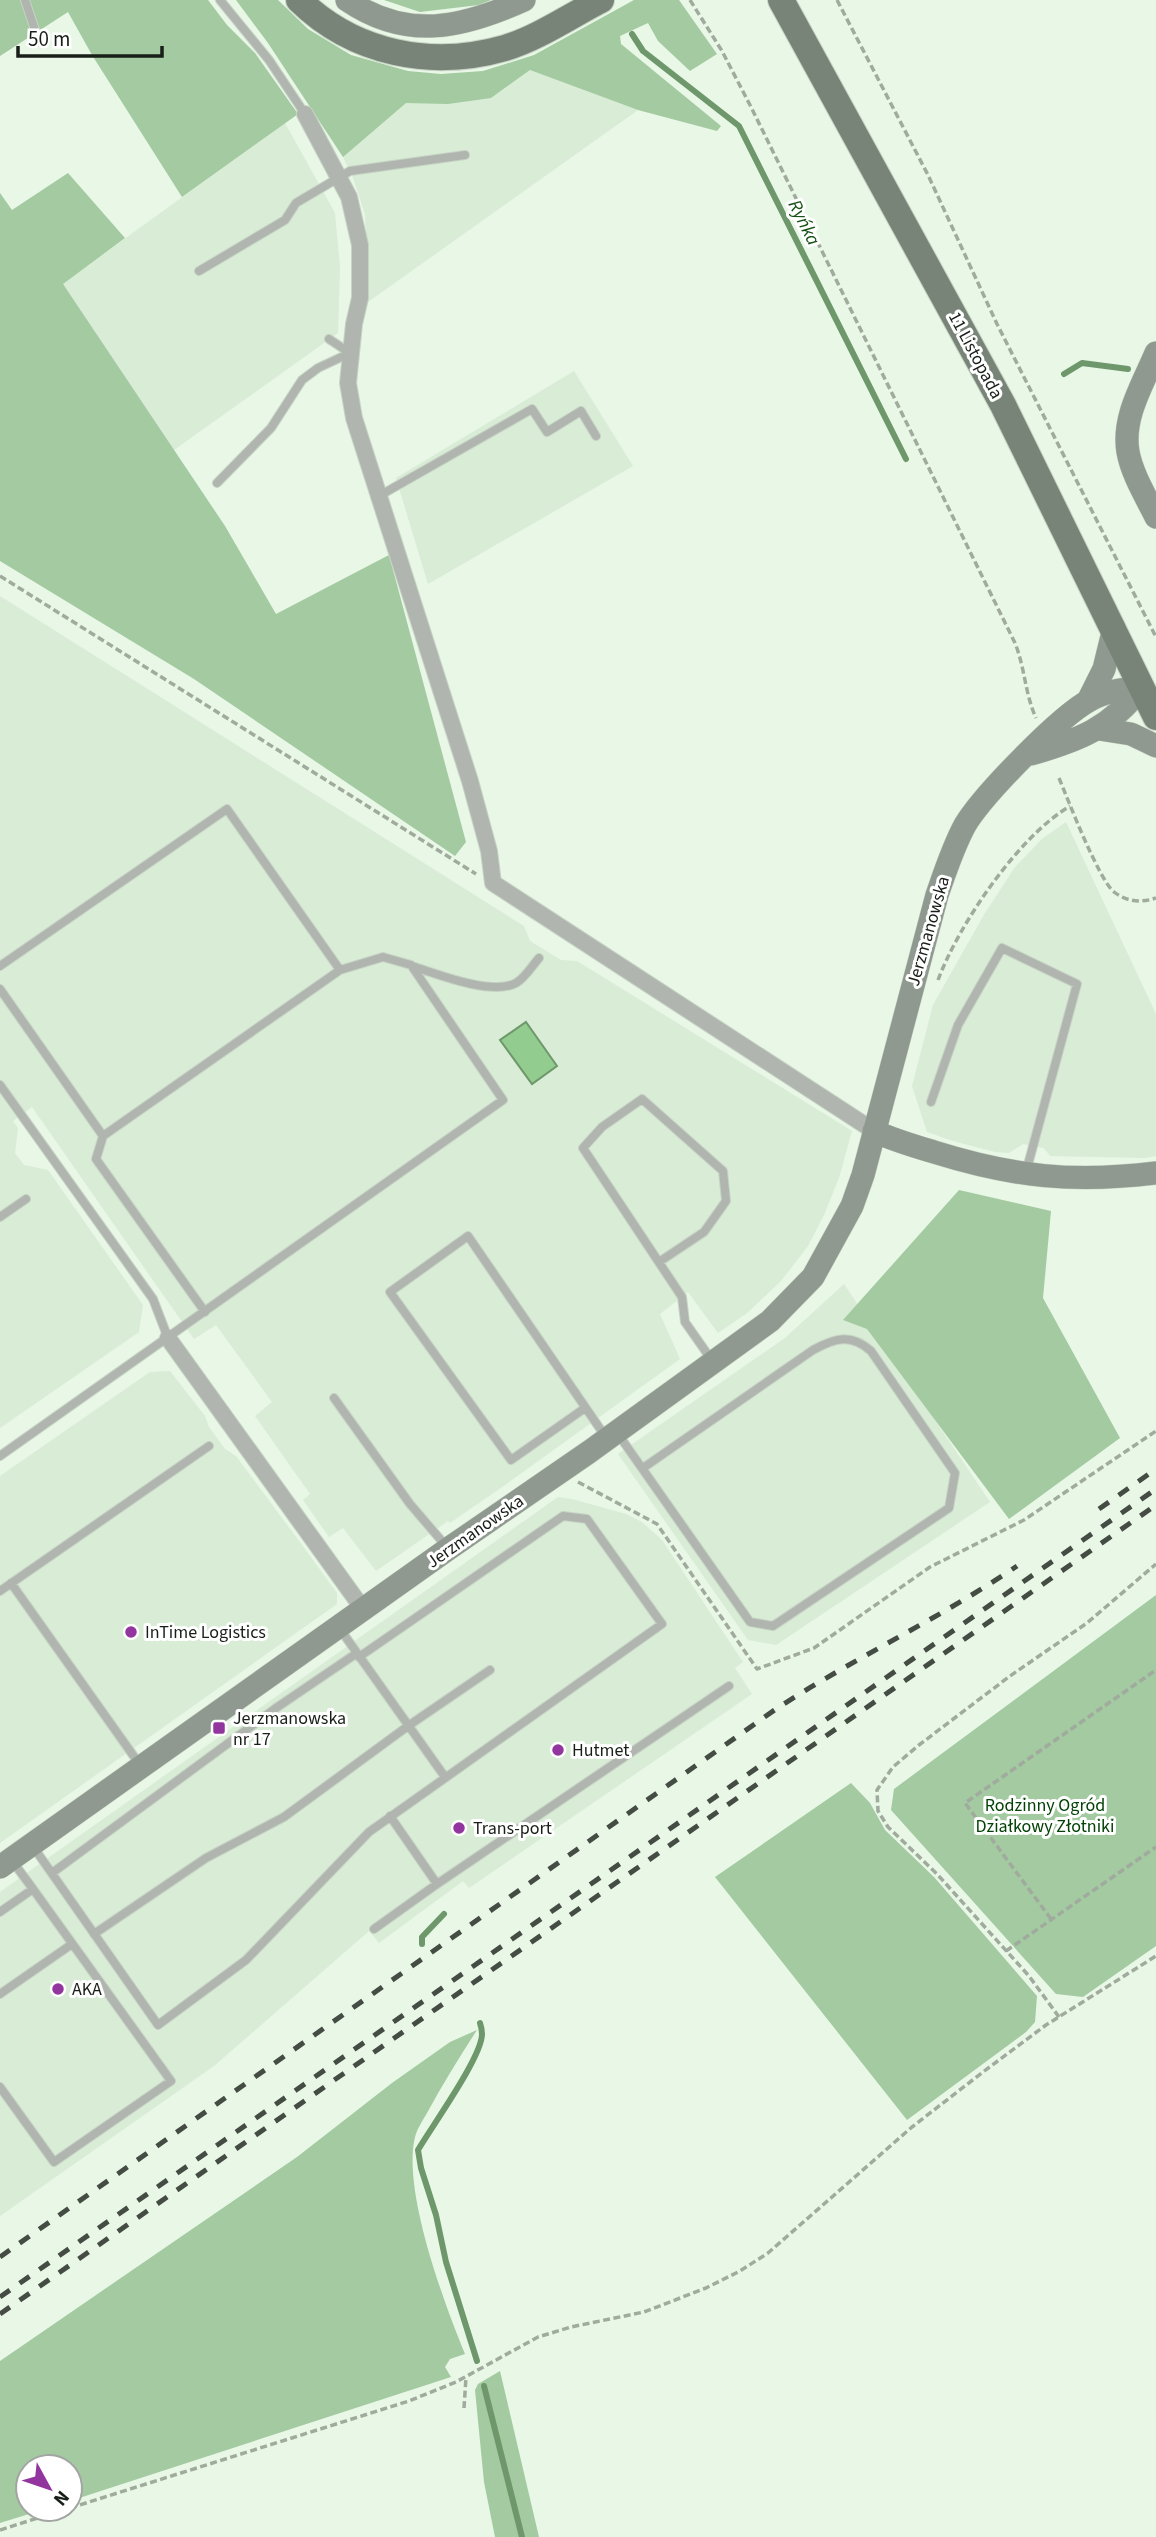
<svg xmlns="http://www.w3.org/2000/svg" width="1156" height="2537" font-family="'Source Sans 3',sans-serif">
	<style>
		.built { fill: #d8ecd6 }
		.green { fill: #a3caa0 }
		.water { fill: #93cc8f; stroke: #6e986b; stroke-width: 2 }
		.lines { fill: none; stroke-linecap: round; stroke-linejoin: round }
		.stream { stroke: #6e986b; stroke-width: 6 }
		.lane-casing { stroke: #c7d4c5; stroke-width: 10 }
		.street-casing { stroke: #c7d4c5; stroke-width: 18 }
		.secondary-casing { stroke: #c7d4c5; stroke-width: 24 }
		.primary-casing { stroke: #c7d4c5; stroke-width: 28 }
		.path { stroke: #a0ab9e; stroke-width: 3.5; stroke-dasharray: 7 3.5; stroke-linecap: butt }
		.lane { stroke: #b0b6af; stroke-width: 8 }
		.street { stroke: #b0b6af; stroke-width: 16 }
		.secondary { stroke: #90998f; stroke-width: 23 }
		.primary { stroke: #798478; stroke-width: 26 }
		.rail { stroke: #444c44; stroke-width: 5; stroke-dasharray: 12 12; stroke-linecap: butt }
		.poi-dot { fill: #93359f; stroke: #fff; stroke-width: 2.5 }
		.labels { text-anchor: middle; stroke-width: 6; stroke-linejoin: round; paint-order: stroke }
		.street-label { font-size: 18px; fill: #181e18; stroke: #fff }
		.poi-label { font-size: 18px; fill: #181e18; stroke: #fff; text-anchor: start }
		.park-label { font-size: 18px; fill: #034205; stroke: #fff }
		.water-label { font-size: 19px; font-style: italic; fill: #175117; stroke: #fff }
	</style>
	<rect width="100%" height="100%" fill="#e8f7e6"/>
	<path class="built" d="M530 70 638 110 368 302 365 214 353 178 343 157 286 71 491 98Z
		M285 123 335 213 340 267 338 333 174 450 62 284Z
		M574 371 633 466 428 584 396 478Z
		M0 596 524 926 530 941 561 960 577 961 852 1131 839 1178 824 1215 808 1246 781 1281 747 1313 718 1333 688 1292 660 1314 680 1359 505 1485 450 1523 448 1521 376 1571 343 1528 329 1537 303 1500 310 1494 255 1416 272 1402 216 1325 194 1339 32 1107 13 1121 18 1128 15 1153 24 1165 48 1170 143 1305 139 1332 0 1428Z
		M1066 822 1156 1014V1156L1145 1158 1050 1156 1044 1148 1023 1144 1009 1153 995 1152 953 1141 927 1132 912 1086 933 1005 985 913 1015 867 1042 839Z
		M844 1284 990 1502 776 1645 748 1640 618 1454 785 1338Z
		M170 1371 205 1416 209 1427 225 1449 236 1456 305 1549 337 1593V1604L0 1843V1476L150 1372Z
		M558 1497 572 1499 626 1514 642 1522 662 1540 743 1662 735 1668 752 1694 469 1888 463 1881 379 1943 369 1931 214 2066 0 2216V1892Z"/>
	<path class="green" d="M0 0H208L227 25 255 53 298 114 182 197 92 55 68 12 0 56Z
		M236 0H278L308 29 351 55 408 71 441 74 483 71 534 55 634 0H679L717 54 690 71 658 41 648 23 620 36 621 44 721 126 717 131 638 110 530 70 491 98 448 104 406 103 343 157 268 43Z
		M384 0H491L479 5 420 12Z
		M68 173 125 238 63 284 225 526 276 614 389 555 466 842 455 856 194 679 0 561V193L12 210Z
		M959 1190 1051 1211 1043 1298 1120 1438 1009 1519 867 1329 843 1320Z
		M1156 1595V1946L1083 1997 1056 1994 891 1810 894 1789Z
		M851 1783 870 1803 885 1830 934 1877 1037 1996 1035 2022 1026 2032 907 2120 715 1877Z
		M477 2030C459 2058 442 2085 427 2113 423 2120 417 2129 415 2137 402 2190 444 2303 465 2354L450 2359 445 2367 451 2377 70 2501V2467H28V2509H45L0 2523V2361L297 2157 392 2083 450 2042Z
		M500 2371 539 2537H495L484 2482 475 2390 478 2384Z"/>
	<path class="water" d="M526 1022 557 1066 532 1084 500 1040Z"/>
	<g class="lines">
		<path class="stream" d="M632 34 643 51 739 126 906 459
			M1064 374 1082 363 1128 369
			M422 1944V1937L444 1914
			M477 2361 446 2262 436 2215 421 2168 418 2150C432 2126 482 2057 482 2034 482 2030 481 2026 480 2023
			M484 2386 522 2537"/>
		<g class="lane-casing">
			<path id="lane" d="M25 0 39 42
				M220 0 269 60 305 114
				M199 271 285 220 296 203 350 171 465 155
				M329 339 350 353
				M217 483 271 428 302 380 318 368 350 353
				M379 496 532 409 547 432 581 411 596 436
				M0 966 227 809 340 970
				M412 966C436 974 493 996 516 983 525 978 532 966 539 958
				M0 989 103 1136
				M0 1085 153 1299 168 1338
				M931 1102 958 1025 1002 948 1077 984 1026 1172
				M0 1217 26 1199
				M659 1262 704 1232 726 1201 723 1171 642 1099 602 1127 583 1148 682 1297 685 1322 711 1359
				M334 1398 410 1504 446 1546
				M585 1408 511 1460 390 1292 468 1236 605 1436
				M618 1434 750 1622 773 1626 949 1508 955 1473 871 1351C851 1333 835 1338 813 1350L643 1468
				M0 1456 503 1100 411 965 383 957 340 970 103 1136 96 1159 205 1312
				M11 1583 140 1765
				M0 1591 209 1446
				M340 1629 445 1777
				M390 1816 437 1884 729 1686
				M32 1845 158 2025 246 1960 369 1832 662 1624 587 1519 563 1516 359 1657
				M13 1862 33 1889
				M52 1873 276 1708 357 1653
				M0 1912 33 1889 171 2081 54 2162 0 2087
				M374 1929 437 1884
				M94 1934 206 1858 284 1817 408 1726 490 1670
				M0 1994 72 1944"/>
		</g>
		<g class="street-casing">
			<path id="street" d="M305 114 349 197 360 245V298L354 324 348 383 354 418 470 781 489 851 493 883 874 1131
				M168 1338 363 1609"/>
		</g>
		<g class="secondary-casing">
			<path id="secondary" d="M347 0C407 41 462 28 524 0
				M1156 353C1143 384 1122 417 1128 452 1132 474 1146 497 1156 517
				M1088 701 1104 669 1114 628
				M1099 729 1131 734 1156 746
				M1031 754C1080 740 1110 728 1142 687
				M874 1131C893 1140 914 1146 934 1152 1014 1177 1074 1183 1156 1173
				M0 1867 448 1549 589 1452 770 1321 813 1277 852 1206 863 1175 937 895C945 872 953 847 965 825 983 795 1060 716 1090 700 1106 691 1125 689 1142 687"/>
		</g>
		<g class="primary-casing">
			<path id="primary" d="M299 0C354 54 432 69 505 48 538 38 570 16 601 0
				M781 0 1003 405 1156 717"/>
		</g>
		<path class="path" d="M690 0 722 51 751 107 1015 643C1025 668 1025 694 1036 718
			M837 0 928 175 997 324 1156 637
			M0 576 476 874
			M1059 778C1068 800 1099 880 1114 892 1127 902 1141 903 1156 898
			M938 980C959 924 1018 837 1070 806
			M578 1482 657 1524 757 1669 814 1648 930 1567 1024 1520 1156 1431
			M1051 1919 965 1803 1156 1670
			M1006 1951 1156 1847
			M1059 2017 1029 1976 937 1874 888 1827 878 1811 877 1790 893 1767 919 1745 1010 1676 1087 1623 1156 1564
			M464 2408 466 2377
			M70 2508 409 2401 456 2382 538 2337 571 2327 644 2312 706 2288 740 2271 768 2253 912 2127 983 2072 1046 2025 1156 1956
			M0 2530 66 2509"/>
		<use href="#lane" class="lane"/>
		<use href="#street" class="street"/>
		<use href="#secondary" class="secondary"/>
		<use href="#primary" class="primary"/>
		<path class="rail" d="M1099 1509 1156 1469
			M0 2257 776 1709C854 1658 939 1619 1017 1566
			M0 2297 1156 1489
			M0 2314 1156 1505"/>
	</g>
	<g class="poi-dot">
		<circle cx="131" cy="1632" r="7"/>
		<rect x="212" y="1721" width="14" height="14" rx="3.5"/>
		<circle cx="558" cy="1750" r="7"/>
		<circle cx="459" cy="1828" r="7"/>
		<circle cx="58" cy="1989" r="7"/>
	</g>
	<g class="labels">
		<g class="street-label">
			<text transform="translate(976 355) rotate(62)" y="6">11 Listopada</text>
			<text transform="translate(928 931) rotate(-74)" y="6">Jerzmanowska</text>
			<text transform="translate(475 1531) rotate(-35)" y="6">Jerzmanowska</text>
		</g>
		<g class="poi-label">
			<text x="145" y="1638">InTime Logistics</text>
			<text x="233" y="1724">Jerzmanowska<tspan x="233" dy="21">nr 17</tspan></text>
			<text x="572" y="1756">Hutmet</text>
			<text x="473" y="1834">Trans-port</text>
			<text x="72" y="1995">AKA</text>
		</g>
		<g class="park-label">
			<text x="1045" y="1811">Rodzinny Ogród<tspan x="1045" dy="21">Działkowy Złotniki</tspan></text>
		</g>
		<g class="water-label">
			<text transform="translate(805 222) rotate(63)" y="7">Ryńka</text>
		</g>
	</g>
	<g transform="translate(49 2488) rotate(130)"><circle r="33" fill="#ffffff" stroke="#a3a5a3" stroke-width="2"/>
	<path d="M0-5L12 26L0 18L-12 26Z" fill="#93359f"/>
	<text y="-10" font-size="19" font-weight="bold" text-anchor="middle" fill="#181e18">N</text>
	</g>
	<path d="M18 46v10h144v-10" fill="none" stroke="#181e18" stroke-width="3.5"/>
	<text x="28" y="46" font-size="21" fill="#181e18" stroke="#ffffff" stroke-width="5" paint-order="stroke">50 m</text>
</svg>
